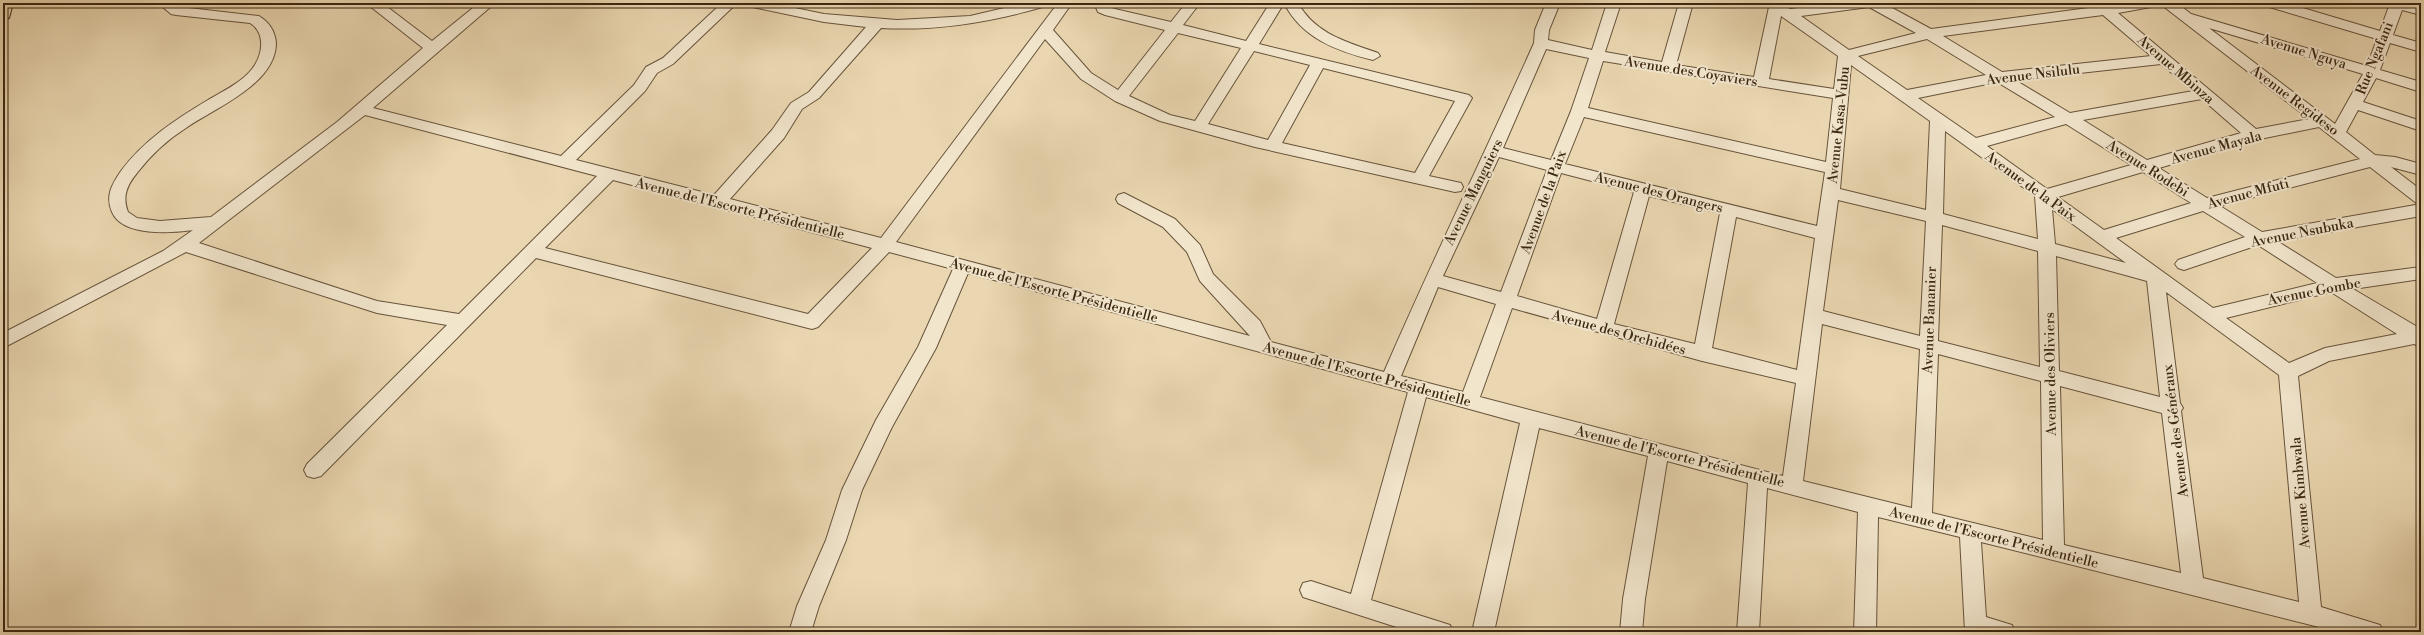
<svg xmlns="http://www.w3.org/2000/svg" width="2424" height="635" font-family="'Libre Bodoni',serif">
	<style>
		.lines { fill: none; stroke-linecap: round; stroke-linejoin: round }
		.minor-casing { stroke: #67533a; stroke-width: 2 }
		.major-casing { stroke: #3b2713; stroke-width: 2 }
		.minor { fill: #f1e5cc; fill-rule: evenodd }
		.major { fill: #ead7b1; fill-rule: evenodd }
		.labels { text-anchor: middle; stroke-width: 4; stroke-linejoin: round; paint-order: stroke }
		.street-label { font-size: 14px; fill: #3b2713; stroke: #f1e5cc }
	</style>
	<rect width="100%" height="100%" fill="#ead7b1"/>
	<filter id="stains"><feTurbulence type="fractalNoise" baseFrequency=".005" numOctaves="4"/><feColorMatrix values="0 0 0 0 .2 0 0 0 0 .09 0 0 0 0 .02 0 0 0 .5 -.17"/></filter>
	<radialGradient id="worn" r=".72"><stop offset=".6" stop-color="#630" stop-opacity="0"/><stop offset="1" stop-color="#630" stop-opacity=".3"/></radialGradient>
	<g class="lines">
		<g class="minor-casing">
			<path id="minor" d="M158 3H174L180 7 259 16C269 22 275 31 276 43 276 84 215 108 186 128 167 140 151 155 137 173 127 185 122 197 128 212L137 218 160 221 211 217 337 122 423 48 366 3H382L432 41 479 3H495L373 108 561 156 634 85 646 67 663 58 722 3H737L673 64 657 73 645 91 576 160 714 195 772 130 791 103 809 92 866 27 824 22 748 6 746 3H771L824 14 897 20 970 16 1026 3H1048L1046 6C992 22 938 31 881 28L819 98 802 109 784 138 730 199 881 238 1058 3H1072L1053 30 1091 73 1118 90 1165 30 1105 15 1098 12 1094 3H1108L1109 7 1115 9 1171 22 1186 3H1200L1183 25 1246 41 1270 3H1298C1315 34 1347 42 1378 53L1380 56 1373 60C1336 51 1302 38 1284 3L1259 44 1469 95 1472 98 1429 176 1461 183 1463 187 1461 191 1455 192 1255 147 1160 121 1115 101 1081 79 1045 39 896 242 1250 336 1200 281 1187 252 1163 227 1118 203 1116 199 1118 195 1124 193 1175 219 1200 245 1213 274 1260 321 1271 342 1384 372C1432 261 1485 153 1534 43L1535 30 1546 3H1560L1549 30 1548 40 1592 50 1607 3H1621L1605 52 1662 62 1679 3H1693L1676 65 1754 77 1769 7 1765 3H1781L1790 9 1837 3H1883L1931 29 2096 7 2097 3H2107L2110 5 2177 3 2191 14 2367 66 2377 39 2266 6 2264 3H2286L2380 31 2389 6 2385 3H2408L2421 7V15L2402 10 2393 35 2421 43V52L2390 43 2380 70 2421 82V92L2376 78 2363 102 2421 121V131L2358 110 2346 132 2375 155 2395 157 2421 164V175L2391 167 2421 190V204L2415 202 2370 167 2220 206 2262 232 2421 204V216L2277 241 2336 278 2421 267V279L2353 289 2421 329V347L2414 344 2329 361 2298 376 2321 607 2380 625 2383 632H2339L1981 542 1986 617 2012 625 2015 632H1965L1960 537 1878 517 1876 632H1854L1858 512 1767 488 1759 632H1737L1748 483 1667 461 1645 599 1642 632H1620L1623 599 1648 456 1539 428 1494 632H1472L1520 423 1426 397 1371 600 1450 625 1453 632H1412L1303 597 1300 590 1303 583 1311 581 1351 594 1408 392 968 273 936 348 892 427 862 490 846 540 819 606 811 632H789L797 606 826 540 842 490 876 420 918 347 953 269 889 252 818 327 812 329 536 258 321 476 314 478 307 476 304 470 307 464 447 325 377 313 186 252 3 348V333L163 251 193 230C171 233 123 237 112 212 105 196 112 184 121 171 144 140 176 119 208 100 223 91 241 83 252 69 263 55 266 33 250 23L176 15 171 14ZM2162 5 2163 6 2309 119 2256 129 2118 13ZM1869 7 1916 33 1849 50 1801 16ZM2103 15 2151 56 2002 72 1943 36ZM1781 16 1838 56 1834 89 1769 79ZM2209 28 2363 74 2335 124ZM1178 33 1241 48 1195 121 1170 115 1129 96ZM1927 39 1986 75 1907 90 1858 56ZM1546 49 1589 58 1571 111 1551 160 1503 148ZM1254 51 1310 65 1268 140 1208 124ZM1603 61 1833 98 1826 162 1588 108ZM2161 64 2193 91 2070 113 2015 80ZM1851 65 1930 121 1926 210 1840 189ZM1323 68 1455 101 1415 173 1282 143ZM1997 82 2055 117 1976 138 1918 98ZM2202 99 2241 133 2147 160 2083 120ZM365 115 597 176 459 314 377 301 199 243ZM1584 117 1825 172 1817 226 1565 164ZM2066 124 2131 165 2047 189 1987 146ZM2319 127 2360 159 2207 198 2159 168 2255 140ZM1945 131 2035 196 2038 239 1943 214ZM1499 157 1547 170 1501 292 1443 276ZM2143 172 2191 203 2104 230 2058 197ZM1561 173 1634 192 1597 319 1517 296ZM613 180 872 248 808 314 545 248ZM1649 196 1720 213 1695 344 1614 324ZM1838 200 1926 221 1920 336 1823 311ZM2052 209 2126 263 2055 244ZM2203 211 2245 237 2178 260 2175 264 2178 268 2184 270 2258 245 2317 283 2213 308 2116 238ZM1736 217 1815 238 1797 370 1712 348ZM1942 225 2038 251 2040 367 1938 341ZM2056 256 2147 281 2160 397 2059 371ZM1438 287 1496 304 1463 392 1401 376ZM2166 292 2279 375 2299 602 2203 578 2181 411 2183 408 2180 403ZM2331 292 2397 334 2325 348 2289 363 2226 318ZM1512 308 1702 361 1796 383 1783 476 1480 397ZM1822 324 1920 349 1912 508 1803 481ZM1938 354 2041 381 2043 540 1932 513ZM2060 386 2162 413 2181 573 2064 545Z"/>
		</g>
		<g class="major-casing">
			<path id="major" d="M3 3H13L9 18 3 19Z"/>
		</g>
		<use href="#minor" class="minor"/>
		<use href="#major" class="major"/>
	</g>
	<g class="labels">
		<g class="street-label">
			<text transform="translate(2304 51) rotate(17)" y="5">Avenue Nguya</text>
			<text transform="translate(2374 58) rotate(-68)" y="5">Rue Ngafani</text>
			<text transform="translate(2176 69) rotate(41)" y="5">Avenue Mbinza</text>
			<text transform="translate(1691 71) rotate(9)" y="5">Avenue des Coyaviers</text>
			<text transform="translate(2033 74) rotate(-7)" y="5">Avenue Nsilulu</text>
			<text transform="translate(2295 100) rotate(37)" y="5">Avenue Regideso</text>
			<text transform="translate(1838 125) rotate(-84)" y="5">Avenue Kasa-Vubu</text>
			<text transform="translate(2216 147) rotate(-15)" y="5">Avenue Mayala</text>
			<text transform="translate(2148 168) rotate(32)" y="5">Avenue Rodebi</text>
			<text transform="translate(2031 186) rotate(36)" y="5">Avenue de la Paix</text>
			<text transform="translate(1473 192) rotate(-64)" y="5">Avenue Manguiers</text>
			<text transform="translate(1659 192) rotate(14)" y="5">Avenue des Orangers</text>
			<text transform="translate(2248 193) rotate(-15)" y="5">Avenue Mfuti</text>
			<text transform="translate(1543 202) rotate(-70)" y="5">Avenue de la Paix</text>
			<text transform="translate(740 208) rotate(14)" y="5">Avenue de l'Escorte Présidentielle</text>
			<text transform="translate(2302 232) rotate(-11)" y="5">Avenue Nsubuka</text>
			<text transform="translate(1054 290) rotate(15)" y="5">Avenue de l'Escorte Présidentielle</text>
			<text transform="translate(2314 291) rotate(-11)" y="5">Avenue Gombe</text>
			<text transform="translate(1929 320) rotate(-88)" y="5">Avenue Bananier</text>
			<text transform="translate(1619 332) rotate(15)" y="5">Avenue des Orchidées</text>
			<text transform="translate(1367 374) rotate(15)" y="5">Avenue de l'Escorte Présidentielle</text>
			<text transform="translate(2050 374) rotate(-91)" y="5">Avenue des Oliviers</text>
			<text transform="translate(2175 431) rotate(-97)" y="5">Avenue des Généraux</text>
			<text transform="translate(1680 456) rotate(14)" y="5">Avenue de l'Escorte Présidentielle</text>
			<text transform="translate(2300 493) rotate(-95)" y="5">Avenue Kimbwala</text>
			<text transform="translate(1994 537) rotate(14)" y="5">Avenue de l'Escorte Présidentielle</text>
		</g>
	</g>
	<rect width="2424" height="635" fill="none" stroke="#ead7b1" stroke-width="16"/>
	<rect x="4" y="4" width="2416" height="627" fill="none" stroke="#3b2713" stroke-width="2"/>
	<rect x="8" y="8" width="2408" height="619" fill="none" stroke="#3b2713"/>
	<rect width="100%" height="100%" filter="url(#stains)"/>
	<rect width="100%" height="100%" fill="url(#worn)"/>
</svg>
